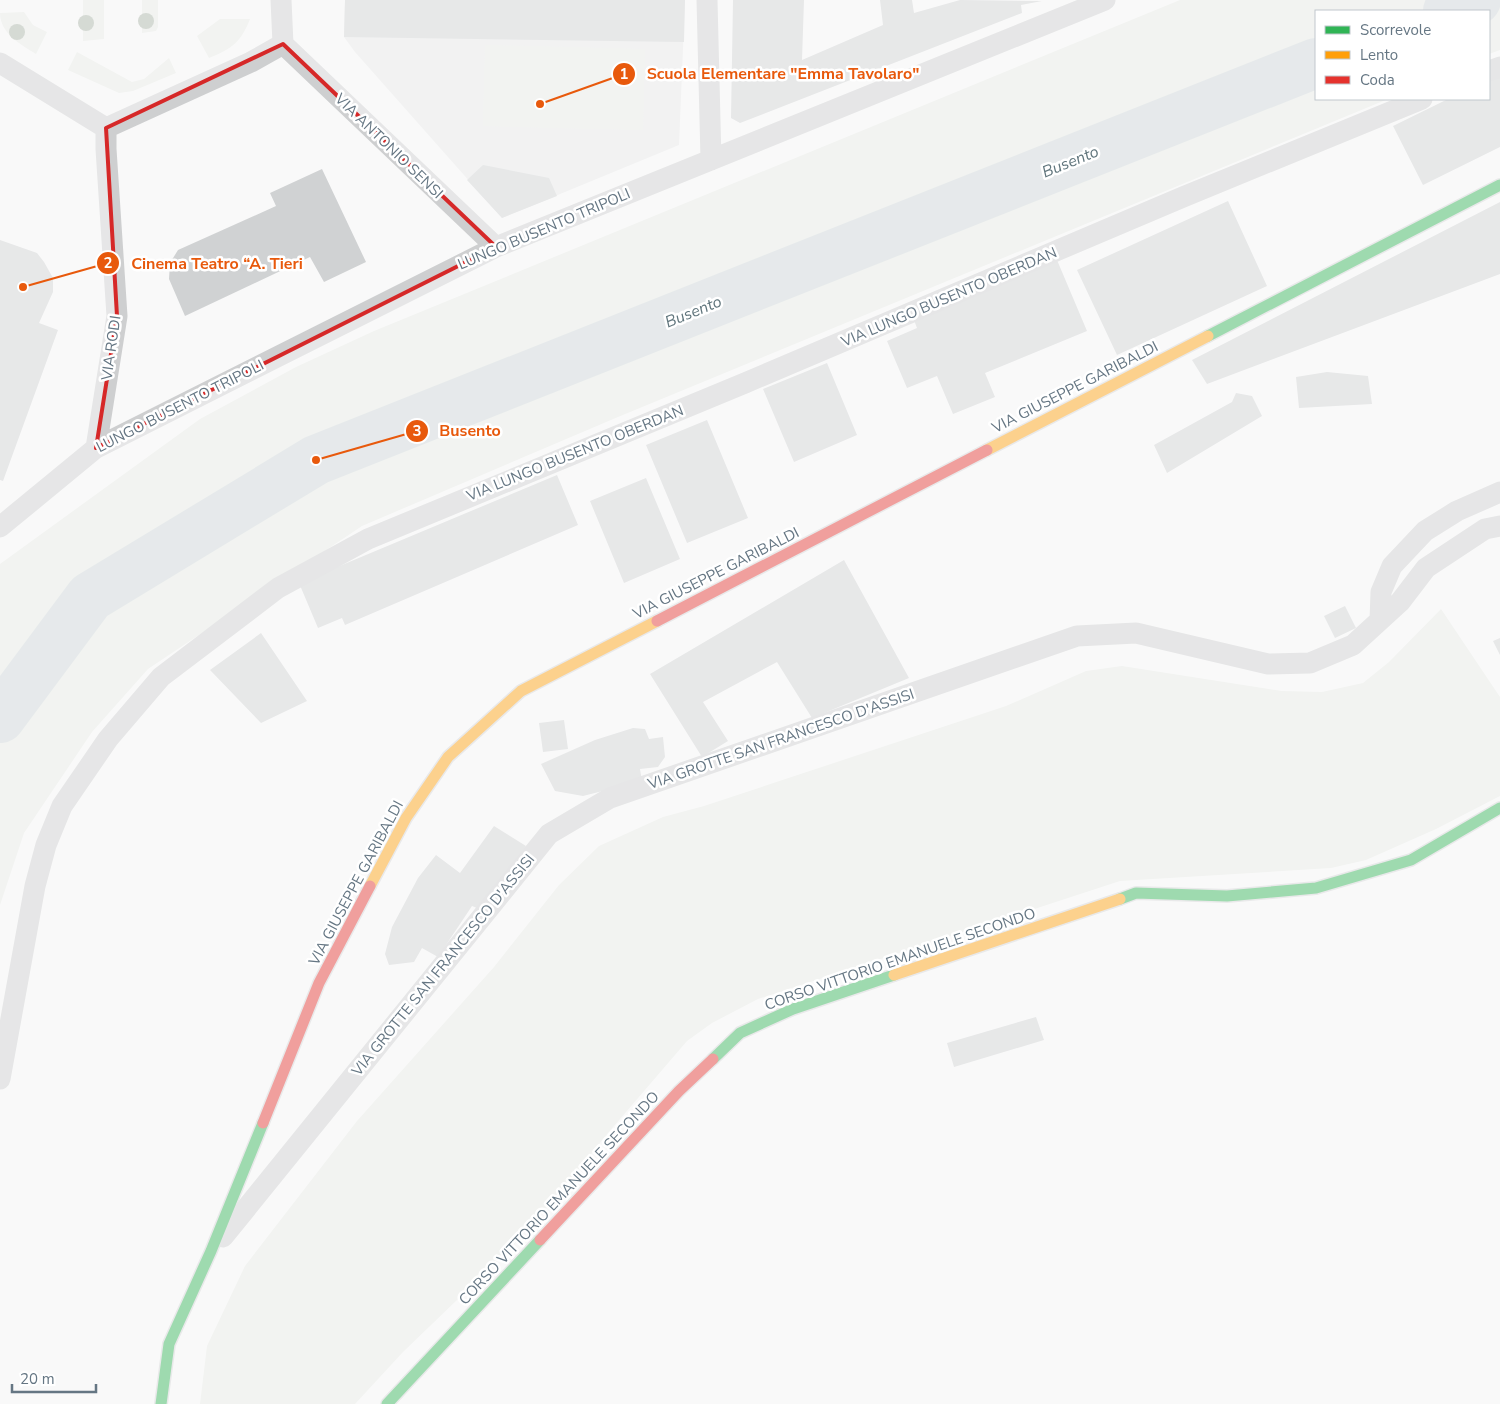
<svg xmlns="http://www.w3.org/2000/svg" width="1500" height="1404" font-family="'Nunito Sans',sans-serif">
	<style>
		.built { fill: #e8e9e9 }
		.green { fill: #e8ebe6 }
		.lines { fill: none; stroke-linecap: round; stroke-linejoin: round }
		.river { stroke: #ced6d9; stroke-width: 50 }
		.building { fill: #d0d2d3 }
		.fast-casing { stroke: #d5d6d7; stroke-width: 14 }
		.slow-casing { stroke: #d5d6d7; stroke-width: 14 }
		.jam-casing { stroke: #d5d6d7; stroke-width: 14 }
		.street { stroke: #cecfd0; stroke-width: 21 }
		.fast { stroke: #30b455; stroke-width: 11 }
		.slow { stroke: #ff9f0a; stroke-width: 11 }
		.jam { stroke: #e5322d; stroke-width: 11 }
		.tree { fill: #a9b3a7 }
		.marked { fill: none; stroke: #d62828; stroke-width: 4; stroke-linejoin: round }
		.labels { text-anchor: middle; stroke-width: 5; stroke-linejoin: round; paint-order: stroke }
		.street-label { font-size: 15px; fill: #657683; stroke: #fff }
		.water-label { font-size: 16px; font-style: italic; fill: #60757c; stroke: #fff }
		.leader { fill: none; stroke: #e8590c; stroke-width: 2 }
		.callout-dot { fill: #e8590c; stroke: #fff; stroke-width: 2 }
		.mark-label { font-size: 15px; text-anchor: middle; font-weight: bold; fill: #fff }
		.callout-label { font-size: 16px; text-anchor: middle; font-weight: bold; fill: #e8590c; stroke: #fff; stroke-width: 5; stroke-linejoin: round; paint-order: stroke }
	</style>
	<rect width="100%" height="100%" fill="#f9f9f9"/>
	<path class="built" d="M345 0H685L679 145 502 218 355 52 344 37Z"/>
	<path class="green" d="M83 0H104V39L83 41Z
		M142 0H158V27L156 31 142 33Z
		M1180 0H1500V50L1489 54V11H1316V99H1388L618 417 362 526 148 669 92 732 24 833 0 905V564L200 419 296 367 374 331Z
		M24 12 33 25 47 32 36 54C20 44 0 33 0 13Z
		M220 19H250C241 42 232 49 209 58L197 36Z
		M485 45 645 49 643 130 483 126Z
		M77 52 132 82 144 79 169 58 176 73 133 91 119 93 68 70Z
		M1441 609 1500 697V796L1436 829 1366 860 1331 868 1120 881 758 999 712 1023 687 1041 608 1133 559 1194 510 1249 403 1352 355 1404H200L207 1346 245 1266 357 1121 494 967 559 885 599 846 663 817 704 806 1006 706 1086 671 1122 666 1282 691 1322 692 1363 683 1389 662Z"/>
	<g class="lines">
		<path class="river" d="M1448 11 1476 0
			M0 718 90 597 316 460 1316 63"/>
	</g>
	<path class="building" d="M345 0H685L684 42 344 37Z
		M733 0H804L802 60 883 25 880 0H912L914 13 960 0 1042 1 1021 5 1022 13 740 123 731 118Z
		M1500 73V147L1423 185 1393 126 1448 99H1489V78Z
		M483 165 549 178 557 196 502 218 467 180Z
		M322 169 366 262 324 282 310 257 185 316 169 279 170 263 178 250 276 206 270 193Z
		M1228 201 1267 286 1117 355 1077 270Z
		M1500 202V274L1207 384 1192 360Z
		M0 240 37 253 44 262 53 278V292L39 323 58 330 3 481 0 480Z
		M1057 260 1087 331 985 373 995 397 953 414 937 376 907 388 887 341 917 328 914 320Z
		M827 363 857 435 794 462 763 389Z
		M1327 372 1368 376 1372 404 1299 408 1296 377Z
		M1236 393 1252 396 1262 416 1167 473 1154 445 1232 402Z
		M707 420 748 518 687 543 646 445Z
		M557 475 578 525 345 625 342 618 318 628 299 583Z
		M646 478 680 559 624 583 590 501Z
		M844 560 909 678 812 718 777 662 703 702 728 741 702 757 650 674Z
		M1345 606 1356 628 1335 638 1324 616Z
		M261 633 307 701 261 723 210 670Z
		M1500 638V655L1493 641Z
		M564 720 568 749 543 752 539 723Z
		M633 728 645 729 649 739 663 737 665 757 658 767 640 769 642 781 583 796 555 791 541 764 595 740Z
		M494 826 526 846 482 910 472 906 438 957 422 948 414 962 389 965 385 954 392 927 418 878 436 855 460 873Z
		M1036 1017 1044 1040 954 1067 947 1043Z"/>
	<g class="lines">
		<g class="fast-casing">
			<path id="fast" d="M1208 336 1500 185
				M1120 899 1136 893 1227 896 1316 888 1411 860 1500 808
				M713 1059 740 1033 793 1009 894 975
				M161 1404 169 1344 211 1251 263 1123
				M387 1404 540 1240"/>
		</g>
		<g class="slow-casing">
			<path id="slow" d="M987 450 1208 336
				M370 886 406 818 448 757 521 691 657 621
				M894 975 1120 899"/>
		</g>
		<g class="jam-casing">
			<path id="jam" d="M657 621 987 450
				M263 1123 319 983 370 886
				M540 1240 679 1091 713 1059"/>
		</g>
		<path class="street" d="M707 0 711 160
			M283 44 496 247
			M0 63 106 128
			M1489 71 1500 67
			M106 128 251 62 283 44 281 0
			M96 448 117 316 106 149V128
			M0 527 96 448 496 247 1105 0
			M1380 620 1381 592 1392 566 1425 531 1457 511 1500 492
			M0 1079 35 886 46 845 62 806 108 739 161 677 278 588 368 539 745 383 1183 197 1422 99
			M223 1237 549 834 610 798 1077 636 1136 633 1268 664 1310 663 1353 645 1400 602 1426 568 1485 529 1500 526"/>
		<use href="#fast" class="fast"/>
		<use href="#slow" class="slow"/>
		<use href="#jam" class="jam"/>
	</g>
	<g class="tree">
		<circle cx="146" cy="21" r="8"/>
		<circle cx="86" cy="23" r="8"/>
		<circle cx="17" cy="32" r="8"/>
	</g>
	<path d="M0 0H1500V1404H0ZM283 44 496 247 96 448 117 316 106 128Z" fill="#f9f9f9" fill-opacity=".55" fill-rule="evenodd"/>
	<path class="marked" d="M283 44 496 247 96 448 117 316 106 128Z"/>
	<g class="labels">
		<g class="street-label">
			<text transform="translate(389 146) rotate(44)" y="5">VIA ANTONIO SENSI</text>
			<text transform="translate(544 229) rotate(-23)" y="5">LUNGO BUSENTO TRIPOLI</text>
			<text transform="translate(949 297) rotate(-23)" y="5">VIA LUNGO BUSENTO OBERDAN</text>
			<text transform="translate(111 348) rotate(-82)" y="5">VIA RODI</text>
			<text transform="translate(1075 387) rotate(-27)" y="5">VIA GIUSEPPE GARIBALDI</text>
			<text transform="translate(180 406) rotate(-27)" y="5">LUNGO BUSENTO TRIPOLI</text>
			<text transform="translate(575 453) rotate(-22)" y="5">VIA LUNGO BUSENTO OBERDAN</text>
			<text transform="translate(716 573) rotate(-27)" y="5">VIA GIUSEPPE GARIBALDI</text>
			<text transform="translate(781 739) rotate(-19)" y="5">VIA GROTTE SAN FRANCESCO D'ASSISI</text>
			<text transform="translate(356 883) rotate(-62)" y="5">VIA GIUSEPPE GARIBALDI</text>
			<text transform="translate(900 959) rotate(-19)" y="5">CORSO VITTORIO EMANUELE SECONDO</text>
			<text transform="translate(443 965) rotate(-51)" y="5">VIA GROTTE SAN FRANCESCO D'ASSISI</text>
			<text transform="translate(559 1198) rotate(-47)" y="5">CORSO VITTORIO EMANUELE SECONDO</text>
		</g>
		<g class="water-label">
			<text transform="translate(1070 161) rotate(-22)" y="6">Busento</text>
			<text transform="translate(693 311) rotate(-22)" y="6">Busento</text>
		</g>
	</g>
	<path class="leader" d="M540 104L624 74M23 287L108 263M316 460L417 431"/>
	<g class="callout-dot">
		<circle cx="540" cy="104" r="5"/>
		<circle cx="23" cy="287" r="5"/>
		<circle cx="316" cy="460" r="5"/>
		<circle cx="624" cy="74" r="12"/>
		<circle cx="108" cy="263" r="12"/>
		<circle cx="417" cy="431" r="12"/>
	</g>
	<g class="mark-label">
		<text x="624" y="79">1</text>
		<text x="108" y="268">2</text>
		<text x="417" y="436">3</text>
	</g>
	<g class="callout-label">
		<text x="783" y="79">Scuola Elementare "Emma Tavolaro"</text>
		<text x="217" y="269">Cinema Teatro “A. Tieri</text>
		<text x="470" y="436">Busento</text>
	</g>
	<rect x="1315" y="10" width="175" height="90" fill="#ffffff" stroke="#c1c8cd"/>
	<rect x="1325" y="26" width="25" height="8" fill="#30b455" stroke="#c1c8cd"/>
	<text x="1360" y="35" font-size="15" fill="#657683">Scorrevole</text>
	<rect x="1325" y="51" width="25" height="8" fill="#ff9f0a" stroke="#c1c8cd"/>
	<text x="1360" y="60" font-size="15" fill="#657683">Lento</text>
	<rect x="1325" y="76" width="25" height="8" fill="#e5322d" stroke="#c1c8cd"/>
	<text x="1360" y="85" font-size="15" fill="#657683">Coda</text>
	<path d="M12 1384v8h84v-8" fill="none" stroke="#657683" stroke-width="2.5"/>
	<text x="20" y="1384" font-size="15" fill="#657683" stroke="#ffffff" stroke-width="4" paint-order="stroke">20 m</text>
</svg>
